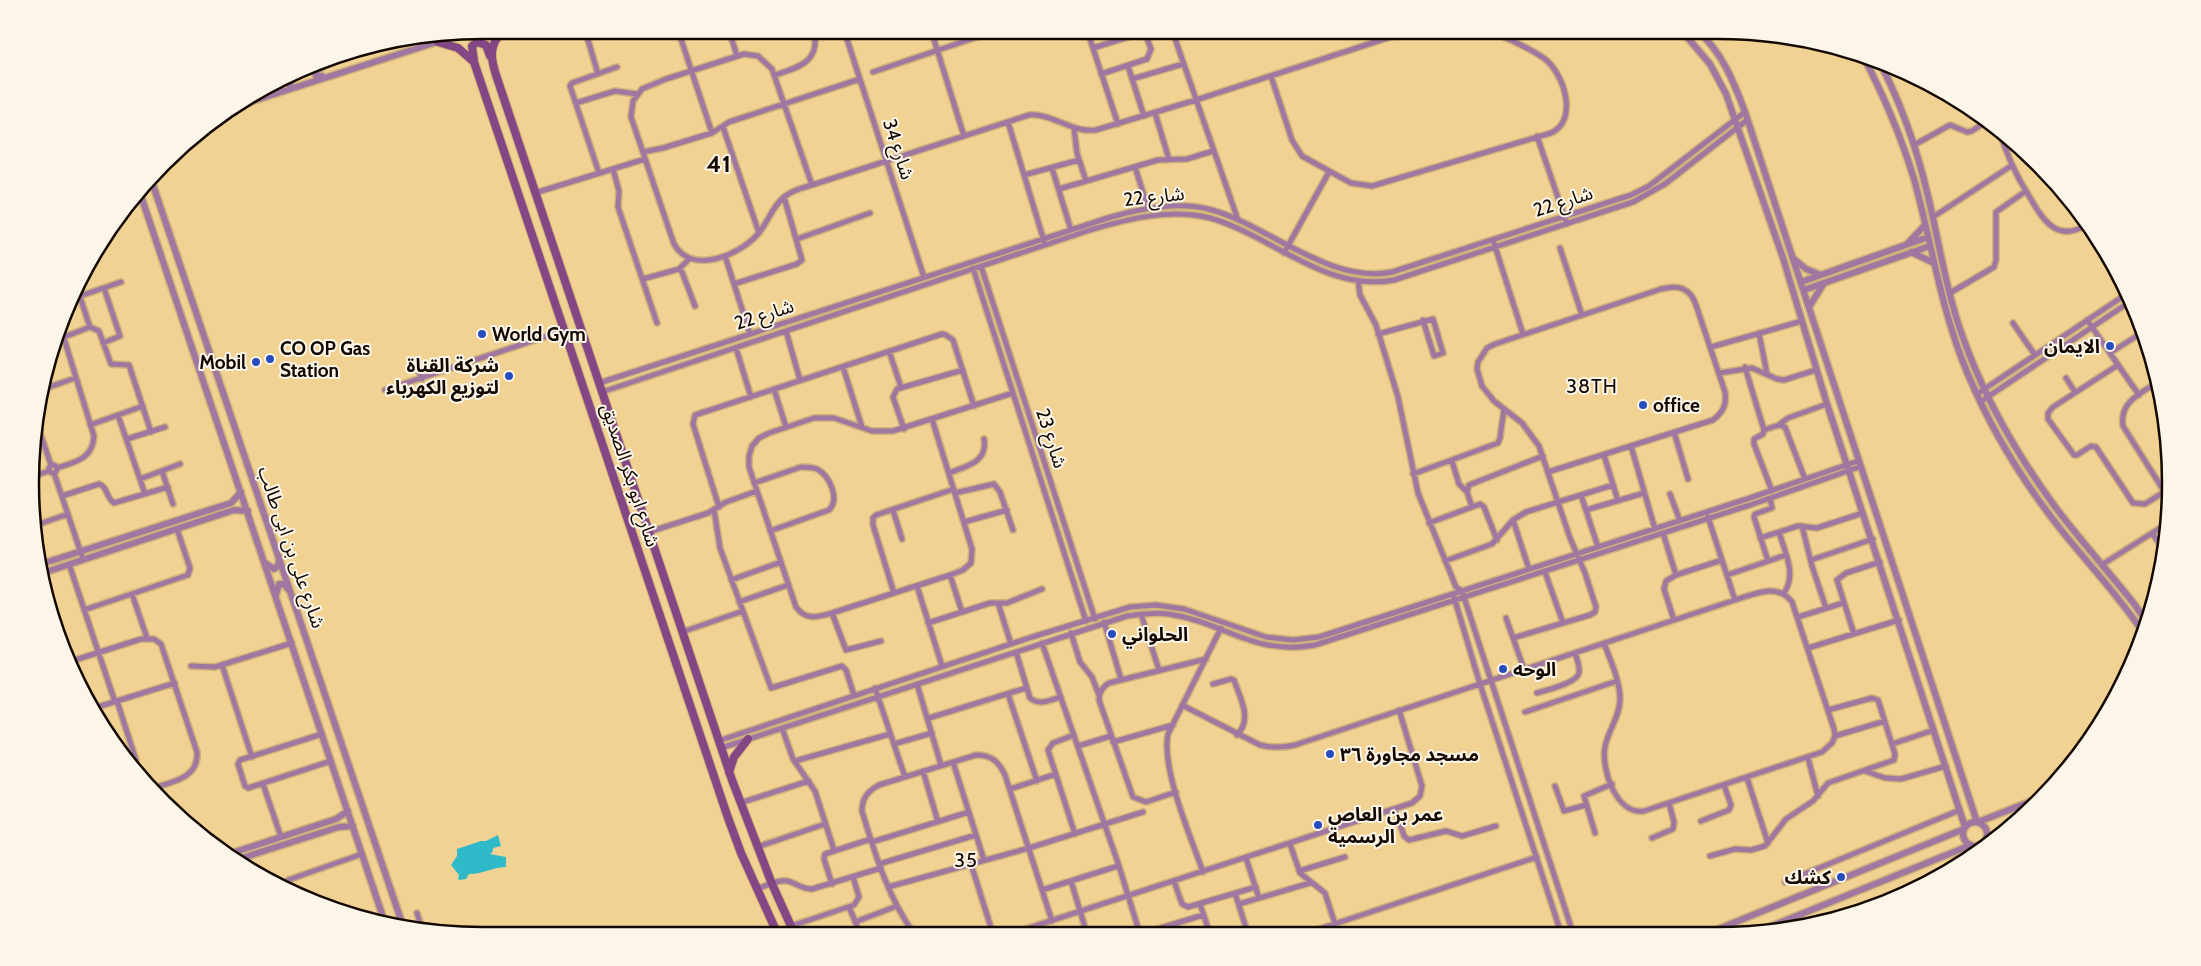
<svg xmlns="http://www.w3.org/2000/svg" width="2201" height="966" font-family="Cabin,'Noto Sans Arabic',sans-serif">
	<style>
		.water { fill: #30bac9 }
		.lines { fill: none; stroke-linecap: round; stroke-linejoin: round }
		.minor-casing { stroke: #ceb27b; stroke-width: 8 }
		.tertiary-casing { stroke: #ceb27b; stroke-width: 9 }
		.secondary-casing { stroke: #ceb27b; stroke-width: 10 }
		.minor { stroke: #a077a1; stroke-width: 5 }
		.tertiary { stroke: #a077a1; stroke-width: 6 }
		.secondary { stroke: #834786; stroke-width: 8 }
		.poi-dot { fill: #274cbb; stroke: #fcf6ea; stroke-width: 2 }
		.labels { text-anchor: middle; stroke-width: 4; stroke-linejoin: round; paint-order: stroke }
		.street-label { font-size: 19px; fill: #140900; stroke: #fcf6ea }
		.poi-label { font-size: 19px; font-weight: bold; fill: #140900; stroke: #fcf6ea; text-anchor: start }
		.neighbourhood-label { font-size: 20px; letter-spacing: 1px; fill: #140900; stroke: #fcf6ea }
		.district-label { font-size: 24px; font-weight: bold; letter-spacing: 1px; fill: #140900; stroke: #fcf6ea }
		.rim { fill: none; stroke: #140900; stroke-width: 2.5 }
	</style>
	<rect width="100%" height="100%" fill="#f1d292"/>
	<path class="water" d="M498 835 501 846 493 848V851L490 854 506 857V867C494 867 483 874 469 874L466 879 460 880 458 879 459 875 451 865 457 856V849L481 841H486Z"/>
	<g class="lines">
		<g class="minor-casing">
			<path id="minor" d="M585 30 598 74
				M678 30 712 133
				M729 30 737 56
				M844 30 924 277
				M931 30 964 136
				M1087 30 1118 124
				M1172 30 1238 220
				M1093 48 1138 34H1154L1165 30
				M744 54 758 56 772 69 812 185C802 188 792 190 784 197 771 208 768 223 757 235 738 256 691 275 674 244L631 117 633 101 642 89 666 79Z
				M1128 66 1144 116
				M873 72 998 30
				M1101 74 1147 59 1151 49 1144 30
				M775 75C799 67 821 62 814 30
				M1271 76 1292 140 1302 156 1351 183 1372 186 1551 133C1579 120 1564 74 1545 59 1529 47 1507 39 1489 30
				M1132 79 1183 64
				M576 103 615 91 637 94
				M1155 113 1169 159
				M1008 122 1044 241
				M723 127 759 233
				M1074 129 1077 153 1086 181
				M1999 129C2006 154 2015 174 2029 196 2043 220 2057 244 2088 224
				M1537 136 1567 224
				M1914 145 1950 125 1967 132 1972 131 1987 121
				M643 152 663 148 712 133 729 122 860 79
				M1135 167 1148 208
				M1052 168 1071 230
				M613 169 619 191 618 207 657 323
				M599 173 570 86 572 83 617 67
				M1024 175 1079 160
				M812 185 1029 115C1053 113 1071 133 1096 130L1196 100 1412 30
				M1059 189 1158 160 1187 159 1213 151
				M535 193 645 159
				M1933 217 2011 166
				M797 239 870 213
				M1493 240 1523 334
				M1560 248 1582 315
				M1284 253 1329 172
				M725 256 750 334
				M981 266 1095 619
				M973 268 1086 621
				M679 269 682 272 695 306
				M643 279 679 269 689 259
				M1358 281 1360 295 1376 325 1398 397 1418 493 1456 587 1462 591 1573 933
				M734 284 797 264 802 260 784 197
				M78 291 90 327
				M1950 293 1994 267 1996 260V212L2026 191
				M80 296 121 282
				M2087 320 2139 395
				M2013 323 2035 355
				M786 331 800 380
				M1759 333 1767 374
				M1378 334 1433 319 1443 353 1434 356 1423 320
				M64 337 90 327 99 331 111 364 129 365 151 432
				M103 343 120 336 104 288
				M1711 347 1802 321
				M736 348 751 397
				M889 351 901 387
				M2110 353 2143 332
				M415 362 422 379
				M2118 365 2053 407 2048 413V419L2074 455H2077L2091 446 2096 447 2133 503 2145 504 2164 492
				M843 367 862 427
				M1745 367 1764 430 1763 434 1754 439V444L1772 491
				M1719 373 1752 368 1777 379 1784 380 1816 370
				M2066 378 2075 392
				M2158 382C2141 393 2119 402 2123 426L2169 499
				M599 383 1111 217C1143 208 1179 201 1212 210 1269 226 1331 285 1392 272L1631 195 1649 186 1745 112
				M774 389 786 427
				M41 390 75 378
				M385 390 565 330
				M602 392 1090 230C1127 219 1170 208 1210 218 1271 235 1326 293 1394 280L1633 202 1665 184 1747 120
				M1977 394 2128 293
				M1980 402 2131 301
				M118 415 145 494
				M932 419 972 549 971 563 963 570 950 575 832 613C818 617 806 621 796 607L749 467V456L752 446 759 438 769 433 814 418H834L872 431H893L1013 393
				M36 421 51 465
				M90 425 143 406
				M1779 425 1788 418 1827 404
				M904 429 893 397 897 389 963 370
				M1764 430 1779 425 1785 427 1805 479
				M1674 432 1688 479
				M127 439 165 427
				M1631 446 1655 529
				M1604 455 1618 501
				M1452 461 1459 484 1467 492
				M49 469a4 4 0 1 1 8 0a4 4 0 1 1-8 0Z
				M57 468C75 462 93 459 94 436L62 332
				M162 471 173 504
				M54 473 83 559
				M949 473C967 466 988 462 984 439
				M1413 474 1498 443 1500 438 1504 409
				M31 477 49 471
				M140 479 180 464
				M754 483 801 467C806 467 811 467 817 469 830 476 840 499 829 510L770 531
				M955 493 994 484 1000 492 1013 530
				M1670 494 1680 521
				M1581 495 1598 547
				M62 496 99 484C108 487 106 498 114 503L168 487
				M719 507 693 424 695 415 942 334 946 335 953 340 974 406
				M1472 507 1467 492 1469 485 1543 456
				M714 510 720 548 771 688 842 666 846 670 854 695
				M893 510 902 539
				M1586 510 1644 493
				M1708 517 1735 600
				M1513 520 1529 569
				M964 522 1007 510
				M1429 523 1480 504 1484 507 1497 540
				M34 526 68 514
				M1802 526 1812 566 1826 608
				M649 532 708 513 726 502 757 491
				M1779 532C1785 553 1797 574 1784 593
				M1663 533 1676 575
				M2152 533 2165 552
				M1760 538 1798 526 1817 528 1863 513
				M1811 560 1873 539
				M1445 561 1492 544 1513 520 1526 512 1613 485
				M1768 561 1754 517 1755 514 1772 508 1770 498
				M69 564 115 702
				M2103 564 2168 523
				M1545 572 1563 623
				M950 575 962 612
				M1727 575 1786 555
				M731 580 781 562
				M917 586 942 666
				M894 593 873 525V518L876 515 954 489
				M132 594 147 638
				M1454 597 1480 684 1561 933
				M739 602 788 585
				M998 603 1011 644
				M84 610 188 575 190 568 177 529
				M832 613 846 650 881 641
				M1141 614 1159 670
				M1798 617 1843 603
				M1506 618 1524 669
				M1674 620 1664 589 1666 581 1676 575 1722 560
				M1104 622 1121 679
				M928 623 990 603H1007L1042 589
				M682 632 743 611
				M1071 633 1080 662 1092 677 1099 695
				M1854 634 1837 580 1846 573 1880 562
				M1513 638 1590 615 1595 612 1596 607 1585 573 1570 538 1539 446 1522 423 1494 401 1482 386 1477 369 1478 362 1487 348 1495 344 1661 289C1678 285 1690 287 1696 305L1725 392C1727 405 1723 412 1713 420L1548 472
				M1042 643 1118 863 1140 934
				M1808 648 1899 620
				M1016 652 1030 698C1039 706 1050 700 1061 697
				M72 661 141 639H154L161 644 197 752C199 779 171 782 150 789
				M222 665 252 757
				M191 666 215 667 292 643
				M917 684 941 765
				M1213 684 1231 679 1234 680C1240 698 1253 719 1237 735
				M875 688 905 777
				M1537 693C1547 690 1577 683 1579 673 1580 666 1577 659 1575 653
				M1008 694 1037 781
				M117 701 136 760
				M1182 705 1260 745C1272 748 1282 748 1295 745L1735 600C1755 594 1777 582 1792 602L1834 729 1835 736 1832 743 1822 752 1644 811C1616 815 1601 769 1605 747 1608 730 1620 717 1620 699 1620 680 1610 660 1604 643
				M91 709 175 683
				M1525 712 1617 681
				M929 718 1026 688
				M782 728 793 759 815 791 834 850
				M322 734 240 760 238 764 245 786 248 788 331 761
				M1074 735 1053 743 1048 750 1075 834
				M1835 736 1885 721
				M718 741 1032 637 1130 607 1156 605 1184 609 1266 637 1293 640 1319 637 1747 499 1858 461
				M1113 742 1173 725
				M894 744 932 733
				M1892 744 1934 730
				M1078 746 1111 736
				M721 748 1127 616C1141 614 1155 612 1169 614 1224 622 1253 656 1315 645L1750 505 1859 467
				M1808 758 1818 796
				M795 761 890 734
				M953 762 984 860
				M923 771 938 822
				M1865 771 1885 778 1901 779 1946 766
				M1747 778 1768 843
				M263 784 281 837
				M1555 786 1564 811 1586 805
				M155 787 157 796
				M1010 789 1056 774
				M1176 792 1146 802 1133 797 1099 700C1099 692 1102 687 1109 683L1206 659
				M740 803 809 781
				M1395 809 1404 836 1409 840 1446 831 1462 836 1496 826
				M1701 821 1729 810 1731 805 1724 785
				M1595 833 1584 796 1612 784
				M1652 838 1673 829 1674 822 1669 803
				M872 842 969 812
				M1290 844 1300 873 1325 893 1335 924
				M757 847 825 824
				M1710 856 1735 849 1751 850 1765 846 1786 819 1813 801 1828 783 1894 760 1895 754 1878 700 1872 698 1828 710
				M1246 858 1259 898
				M879 864 976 835
				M971 864 993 934
				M1299 871 1345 857
				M1203 872C1191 837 1161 769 1168 734L1221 628
				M1071 881 1087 934
				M1174 881 1182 904 1188 907 1256 887
				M1785 882 1960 810
				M832 884 824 859 825 854 871 839
				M287 885 288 880 362 854
				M888 887 1029 848 1143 812
				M757 889C768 885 782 877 793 883 800 886 804 889 812 889L881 868
				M1042 890 1118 866
				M1235 893 1248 934
				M1200 904 1210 934
				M1239 904 1310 883
				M849 907 861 935
				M417 913 421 926
				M855 922 897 906
				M791 926 854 905 859 897 853 877
				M1010 934 1412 803 1420 796 1422 786 1399 710
				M1141 934 1203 915
				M1304 934 1537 857
				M915 935C888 898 875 854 862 811 862 798 868 791 879 785L976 755C992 755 999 762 1005 775L1052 921"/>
		</g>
		<g class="tertiary-casing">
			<path id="tertiary" d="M1681 30 1710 64 1726 94 1783 258 1827 404 1965 827
				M1697 30C1722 52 1734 82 1745 112L1977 822
				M1862 54C1883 94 1901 136 1914 179 1932 244 1941 310 1967 372 1991 430 2023 482 2062 531 2089 565 2120 597 2144 634
				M1879 61C1901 103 1917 149 1928 196 1939 242 1946 290 1962 335 1984 397 2017 455 2056 508 2081 541 2109 572 2135 605L2148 624
				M303 70 360 50
				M322 76H316L315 72 329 63
				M285 78 291 81 289 89
				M234 107 468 32
				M152 182 402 923
				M141 196 384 920
				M1907 244 1925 225
				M1911 252 1934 263
				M1794 259 1806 269 1821 275
				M1801 282 1928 237
				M1804 290 1930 246
				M1809 307 1824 283
				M265 563 274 569 278 566 279 561
				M38 565 231 503 241 492
				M40 574 234 510 248 511
				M276 595 279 584H284L289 590
				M1978 822 2037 799
				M1963 834a12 12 0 1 1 24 0a12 12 0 1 1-24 0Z
				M1986 839 2004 832
				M229 854 336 819 348 811
				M239 859 339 827 353 826
				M1711 932 1964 829
				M1757 932 1971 845"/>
		</g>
		<g class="secondary-casing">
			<path id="secondary" d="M503 30C489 46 490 56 496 75L732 780 772 884 795 935
				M438 42 458 48 474 62 727 815 741 853 778 935
				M474 61 472 46 477 42 486 45 490 56
				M729 772 734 757 748 739"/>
		</g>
		<use href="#minor" class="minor"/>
		<use href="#tertiary" class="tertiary"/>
		<use href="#secondary" class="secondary"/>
	</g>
	<g class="poi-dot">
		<circle cx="482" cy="334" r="5"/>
		<circle cx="2110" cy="346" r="5"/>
		<circle cx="270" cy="359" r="5"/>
		<circle cx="256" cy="362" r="5"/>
		<circle cx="509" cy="376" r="5"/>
		<circle cx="1643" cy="405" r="5"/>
		<circle cx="1112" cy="634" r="5"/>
		<circle cx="1503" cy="669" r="5"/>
		<circle cx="1330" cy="754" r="5"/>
		<circle cx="1318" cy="825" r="5"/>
		<circle cx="1841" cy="877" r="5"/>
	</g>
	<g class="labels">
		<g class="street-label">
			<text transform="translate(899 149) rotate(72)" y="7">شارع 34</text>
			<text transform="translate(1154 196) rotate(-6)" y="7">شارع 22</text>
			<text transform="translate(1563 201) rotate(-18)" y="7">شارع 22</text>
			<text transform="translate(764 314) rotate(-18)" y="7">شارع 22</text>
			<text transform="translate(1052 438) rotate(72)" y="7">شارع 23</text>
			<text transform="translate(631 475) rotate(72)" y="7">شارع ابو بكر الصديق</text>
			<text transform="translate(292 547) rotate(71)" y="7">شارع على بن ابى طالب</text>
		</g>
		<g class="poi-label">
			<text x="492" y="341">World Gym</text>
			<text x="2100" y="353" text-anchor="end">الايمان</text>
			<text x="280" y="355">CO OP Gas<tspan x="280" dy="22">Station</tspan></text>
			<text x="246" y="369" text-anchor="end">Mobil</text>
			<text x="499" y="372" text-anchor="end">شركة القناة<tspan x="499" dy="22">لتوزيع الكهرباء</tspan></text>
			<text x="1653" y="412">office</text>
			<text x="1122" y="641">الحلواني</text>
			<text x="1513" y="676">الوحه</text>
			<text x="1340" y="761">مسجد مجاورة ٣٦</text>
			<text x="1328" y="821">عمر بن العاص<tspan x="1328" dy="22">الرسمية</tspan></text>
			<text x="1831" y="884" text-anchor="end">كشك</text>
		</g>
		<g class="neighbourhood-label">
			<text x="1592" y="393">38TH</text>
			<text x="966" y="867">35</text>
		</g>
		<g class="district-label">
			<text x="719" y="172">41</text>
		</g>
	</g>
	<path d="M0 0H2201V966H0ZM483 39H1718A444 444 0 0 1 2162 483V483A444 444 0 0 1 1718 927H483A444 444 0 0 1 39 483V483A444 444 0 0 1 483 39Z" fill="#fcf6ea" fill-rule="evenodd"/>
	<path class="rim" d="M483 39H1718A444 444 0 0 1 2162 483V483A444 444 0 0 1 1718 927H483A444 444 0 0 1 39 483V483A444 444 0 0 1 483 39Z"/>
</svg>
